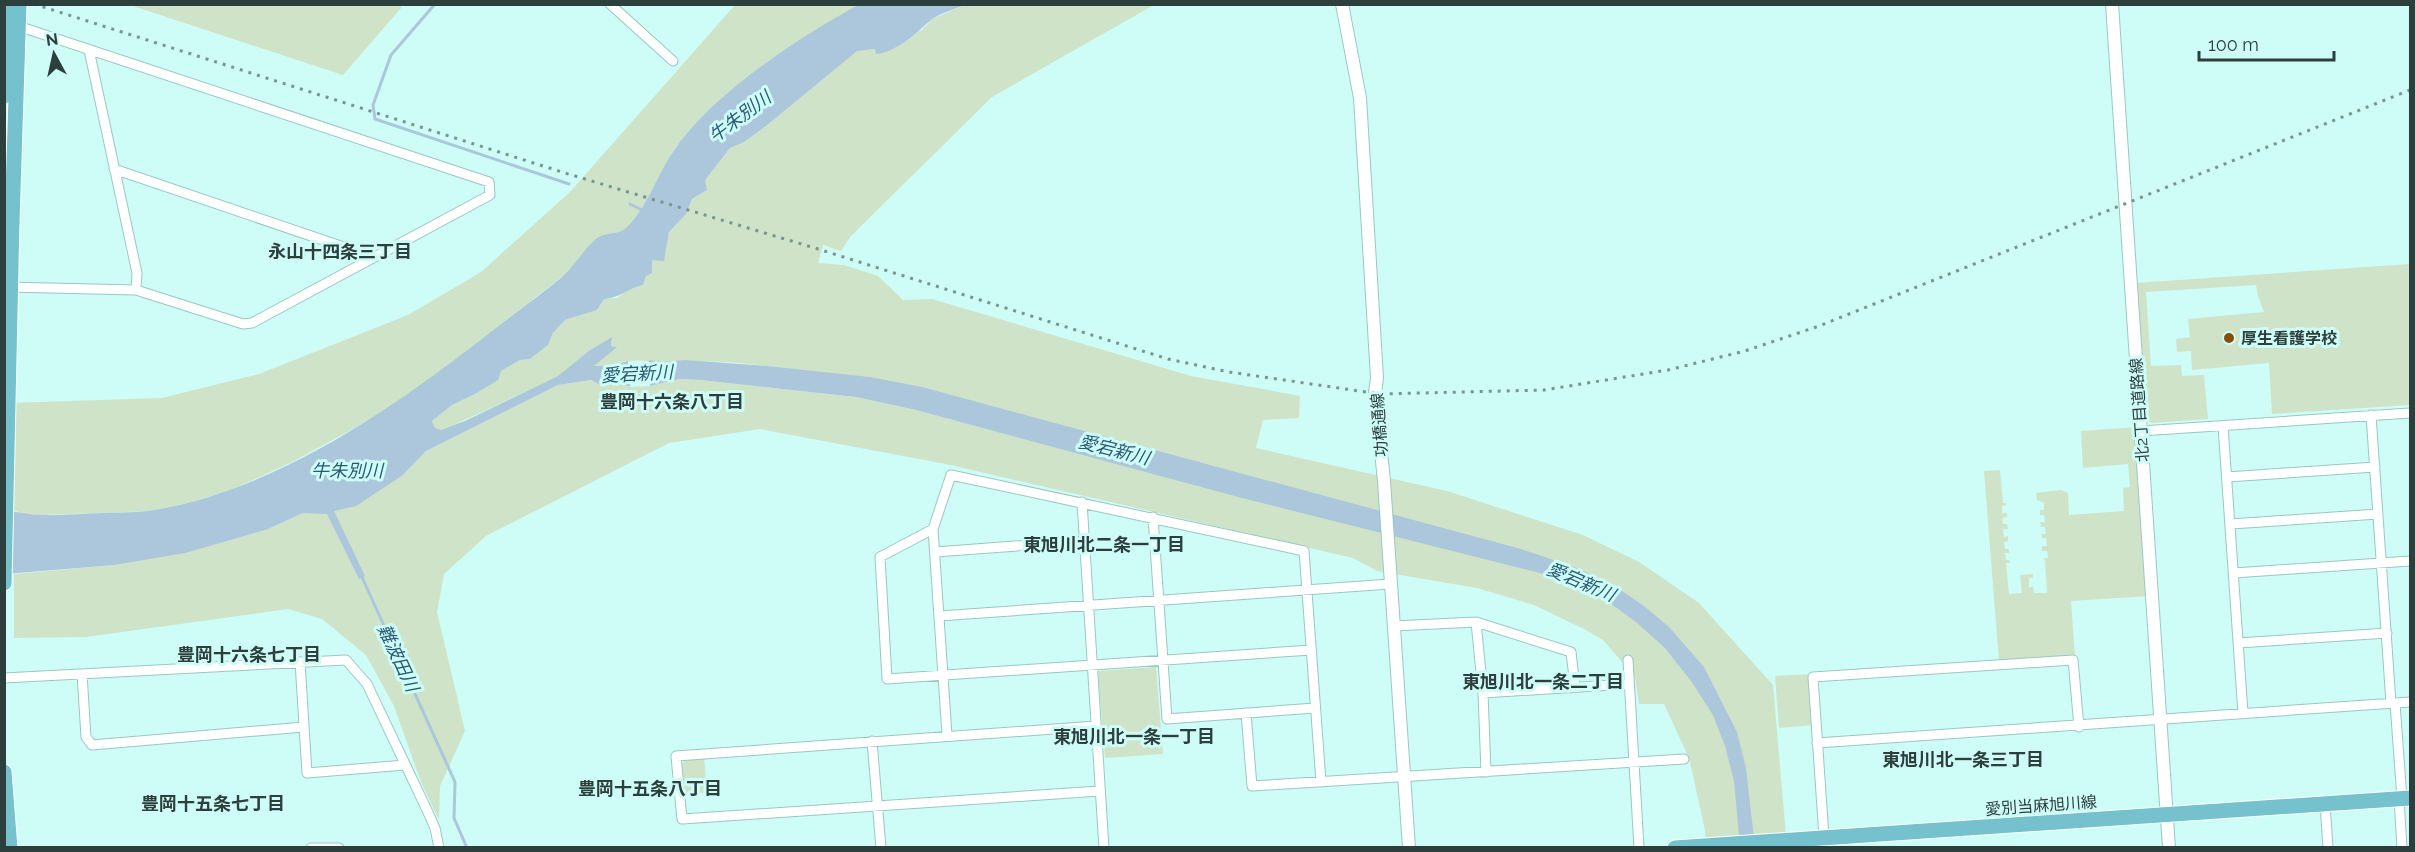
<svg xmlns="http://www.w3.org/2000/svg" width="2415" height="852" font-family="Raleway,'Noto Sans JP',sans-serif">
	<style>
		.green { fill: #cfe3c9 }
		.water { fill: #acc7db }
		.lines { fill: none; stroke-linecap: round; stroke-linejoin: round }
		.stream { stroke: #acc7db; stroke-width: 3 }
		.minor-casing { stroke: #9bc7c3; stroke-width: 11 }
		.tertiary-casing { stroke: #9bc7c3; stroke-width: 14 }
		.primary-casing { stroke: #fff; stroke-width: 17 }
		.minor { stroke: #fff; stroke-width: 9 }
		.tertiary { stroke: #fff; stroke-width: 12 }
		.primary { stroke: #75c1ce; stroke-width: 15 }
		.rail { stroke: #779692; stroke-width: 3; stroke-dasharray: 3 6; stroke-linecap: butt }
		.primary-bridge-casing { stroke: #fff; stroke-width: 17; stroke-linecap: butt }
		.primary-bridge { stroke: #75c1ce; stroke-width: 15 }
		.poi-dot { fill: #884f04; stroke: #cefcf7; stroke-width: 2 }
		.labels { text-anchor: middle; stroke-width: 6; stroke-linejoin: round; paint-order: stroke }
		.poi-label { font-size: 16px; font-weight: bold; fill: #2d3f3d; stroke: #cefcf7; text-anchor: start }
		.street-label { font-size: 16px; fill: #2d3f3d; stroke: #cefcf7 }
		.water-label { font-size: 18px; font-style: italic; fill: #2a5977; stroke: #cefcf7 }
		.neighbourhood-label { font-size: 18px; font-weight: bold; fill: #2d3f3d; stroke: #cefcf7 }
	</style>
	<rect width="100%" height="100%" fill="#cefcf7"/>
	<path class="green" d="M399 5 402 7 343 75 130 5Z
		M735 5H858L767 62 707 112 675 148 641 210 624 231 599 237 564 275 437 374 378 415 294 461 231 490 192 502 152 511 46 515 22 514 7 506 9 403 162 398 259 374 408 315 481 272 570 192Z
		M965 5H1154L992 97 850 237 841 251 823 245 818 263 844 265 878 276 903 300 932 299 1191 376 1300 396 1299 418 1263 420 1256 448 1447 491 1583 535 1639 562 1699 603 1773 685 1787 847H1706L1705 830 1689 758 1664 704H1639L1635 677 1603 640 1584 629 1534 605 1477 588 1377 571 1353 558 946 464 760 429 669 443 486 536 444 574 437 612 465 731 440 786 439 820 421 782 394 706 366 655 322 619 288 609 86 637 14 638V574L114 565 268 529 303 513H326L403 475 426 451 558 385 591 380 602 386 621 383 630 387 650 386 679 379 701 380 856 397 916 410 1381 533 1379 511 1258 480 789 370C749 362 707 360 666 362 654 363 642 359 629 361 617 363 606 366 593 366L616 347 611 346 612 337 590 350 559 376 441 431 435 428 432 421 452 405 475 394 497 380 501 371 520 360 530 359 548 345 553 333 565 320 597 310 604 299 617 298 646 276 652 260H664L669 232 686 214 692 199 707 190 704 180 730 148 744 142 766 126 857 50 875 49 922 30 932 19Z
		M2410 264V405L2272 414 2269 363 2192 370 2191 351 2177 352 2176 339 2190 337 2188 319 2264 312 2258 296 2256 285 2146 292 2151 366 2181 365 2182 376 2204 375 2208 419 2152 423 2149 421 2136 283Z
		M2138 427 2149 596 2071 601 2075 657 1999 661 1984 471 2000 470 2003 503H2006V505L2002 506V513H2007V517L2002 518 2003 524H2007L2008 529H2003L2004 537 2008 536V541L2004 542 2005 549H2009V553H2005L2006 560H2009L2010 563H2006L2009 594 2022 593 2020 575 2033 574V578H2029V587H2033L2034 593H2047L2045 560 2043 558H2048L2047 551H2042V546H2047L2046 538H2042V534H2046L2045 527H2041L2040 522H2045L2044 515H2040V510H2044V503L2037 500 2036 493 2061 490 2068 493 2069 515 2124 511 2123 488 2130 487 2128 464 2083 468 2081 431Z
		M1156 667 1163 754 1105 758 1098 671Z
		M1811 674 1814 725 1779 728 1775 676Z
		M704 757 707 792 685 795 682 764 687 758Z"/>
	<path class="water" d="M858 5H965C955 9 940 13 931 20 916 33 897 52 876 54L875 49 857 51 766 126 744 142 730 148 705 180 707 190 692 199 686 214 669 232 664 261 652 260V273L646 276 643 285C628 288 620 298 604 299L597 310 565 320 553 333 548 345 530 359 520 360 501 371 498 380 475 394 452 405 432 421 435 428 441 430 465 421 558 376 590 350 612 337 611 346 617 347 594 366 614 365 628 361 630 387 621 383 602 386 591 380 558 385 426 451 403 475 356 506 334 511 365 576 359 579 327 514 303 513 268 529 185 553 114 565 5 574V509C36 519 70 514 103 513 120 512 138 513 155 510 278 489 395 407 492 331 515 313 539 296 562 277 575 265 584 249 597 238 605 232 619 235 626 228 648 207 657 174 675 149 715 92 798 38 858 5Z
		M649 360 663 362 685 360 767 366 870 377 922 387 1521 549 1580 569 1619 589 1644 606 1669 627 1704 667 1737 732 1746 768 1755 847H1740L1734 781 1725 746 1713 715 1691 681 1665 648 1636 622 1599 595 1560 578 1242 498 916 410 856 397 701 380 679 379 650 386Z"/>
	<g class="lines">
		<path class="stream" d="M435 4 391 55 373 105 375 119 569 184
			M630 204 644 211
			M626 374 652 373
			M361 575 455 782 454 818 467 848"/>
		<g class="minor-casing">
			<path id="minor" d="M610 4 673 61
				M89 50 137 273 136 290
				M114 169 373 257
				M6 287 136 290 243 324 252 323 490 195 489 182 15 25
				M2371 415 2391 703
				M2223 426 2243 713
				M2141 431 2410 413
				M2227 477 2375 467
				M1082 502 1104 848
				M1153 517 1167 719 1315 708
				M2231 524 2378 514
				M933 529 880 557 887 679 1311 650
				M935 552 1084 541
				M2234 573 2410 561
				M939 616 1390 584
				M1476 622 1483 693 1486 772
				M1393 626 1476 622 1571 652 1575 687
				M2238 643 2387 633
				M1628 660 1639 848
				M300 662 307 773 405 765
				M82 674 86 737 92 745 304 727
				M4 678 346 660 367 684 426 808 435 828 439 848
				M1483 693 1629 684
				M2395 703 2402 799
				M1246 713 1252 786 1684 759
				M1096 726 676 756 682 819 1100 791
				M947 735 933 529 951 475 1304 551 1321 782
				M872 741 881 848
				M1817 743 2410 702
				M2399 799 2402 848
				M2325 804 2328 848
				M1824 837 1813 677 2073 660 2079 727
				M311 848H339"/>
		</g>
		<g class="tertiary-casing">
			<path id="tertiary" d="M1342 4 1360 98 1377 378 1375 393 1384 481 1409 848
				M2112 4 2169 848"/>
		</g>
		<g class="primary-casing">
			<path id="primary" d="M4 583 12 222
				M4 772 10 848
				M1675 848 2410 798"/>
		</g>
		<use href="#minor" class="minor"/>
		<use href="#tertiary" class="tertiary"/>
		<use href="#primary" class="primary"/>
		<path class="rail" d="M34 4 565 173 818 249 1168 359 1229 372 1380 394 1544 390 1668 370 1745 351 1819 326 2410 90"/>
		<g class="primary-bridge-casing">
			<path id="primary-bridge" d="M4 96 7 4
				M12 222 19 4"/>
		</g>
		<use href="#primary-bridge" class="primary-bridge"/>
	</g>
	<circle class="poi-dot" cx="2229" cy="338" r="6"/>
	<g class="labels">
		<g class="poi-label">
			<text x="2241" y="344">厚生看護学校</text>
		</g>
		<g class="street-label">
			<text transform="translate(2139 410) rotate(-94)" y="6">北2丁目道路線</text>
			<text transform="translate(1379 425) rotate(-94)" y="6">功橋通線</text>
			<text transform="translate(2041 805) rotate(-4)" y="6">愛別当麻旭川線</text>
		</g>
		<g class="water-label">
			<text transform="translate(740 117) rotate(-37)" y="6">牛朱別川</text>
			<text transform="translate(637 374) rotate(-3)" y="6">愛宕新川</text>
			<text transform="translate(1114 450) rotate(14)" y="6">愛宕新川</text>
			<text x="347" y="477">牛朱別川</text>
			<text transform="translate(1581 582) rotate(23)" y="6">愛宕新川</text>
			<text transform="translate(398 658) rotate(65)" y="6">難波田川</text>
		</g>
		<g class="neighbourhood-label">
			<text x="340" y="258">永山十四条三丁目</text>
			<text x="672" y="408">豊岡十六条八丁目</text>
			<text x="1104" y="551">東旭川北二条一丁目</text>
			<text x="249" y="661">豊岡十六条七丁目</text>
			<text x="1543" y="688">東旭川北一条二丁目</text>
			<text x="1134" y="743">東旭川北一条一丁目</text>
			<text x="1963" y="766">東旭川北一条三丁目</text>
			<text x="650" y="795">豊岡十五条八丁目</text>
			<text x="213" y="810">豊岡十五条七丁目</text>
		</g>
	</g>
	<rect width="2415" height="852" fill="none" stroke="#2d3f3d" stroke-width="12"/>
	<g transform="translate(54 54) rotate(352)" stroke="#cefcf7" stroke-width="4.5" paint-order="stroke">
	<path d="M0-4.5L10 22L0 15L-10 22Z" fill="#2d3f3d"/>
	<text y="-9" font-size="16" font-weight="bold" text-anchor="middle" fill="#2d3f3d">N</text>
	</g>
	<path d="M2199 51v9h135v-9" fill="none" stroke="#2d3f3d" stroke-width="3"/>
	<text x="2208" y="51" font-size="18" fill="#2d3f3d" stroke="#cefcf7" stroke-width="4.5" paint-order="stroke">100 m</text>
</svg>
